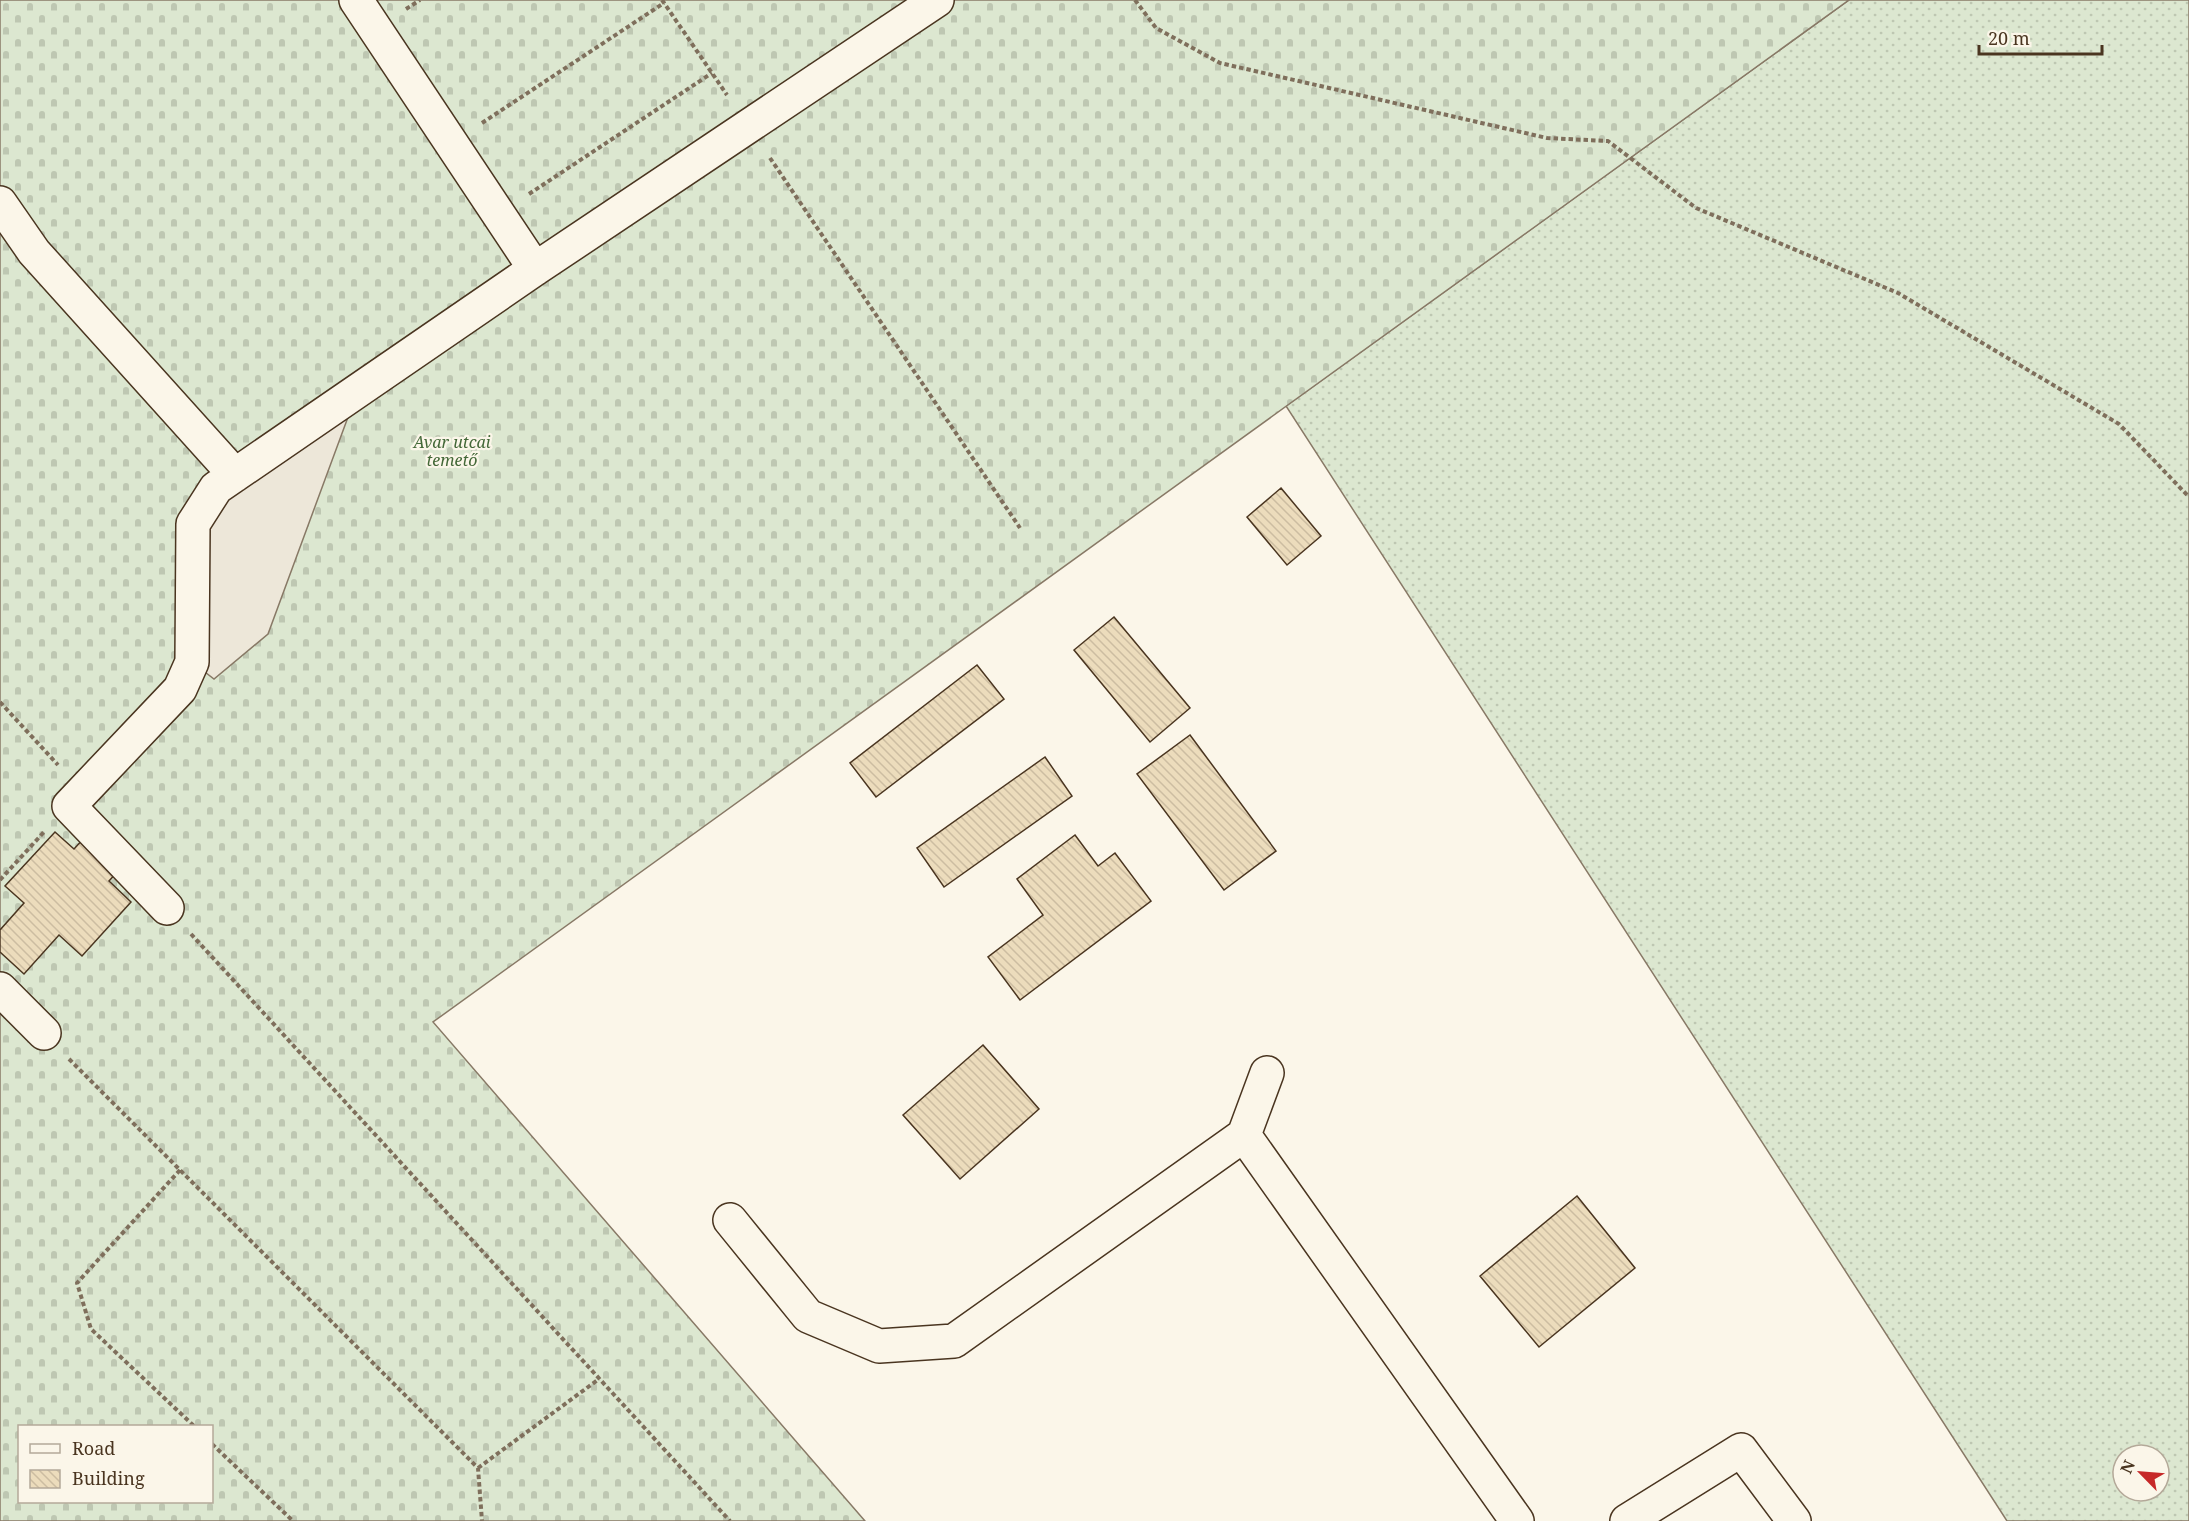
<svg xmlns="http://www.w3.org/2000/svg" width="2189" height="1521" font-family="'Noto Serif',serif">
	<style>
		.grass { fill: url(#grass-dots); stroke: #887966; stroke-width: 1.5; fill-rule: evenodd }
		.cemetery { fill: url(#cemetery-stones); stroke: #887966; stroke-width: 1.5; fill-rule: evenodd }
		.parking { fill: #ede7d9; stroke: #887966; stroke-width: 1.5 }
		.building { fill: url(#building-back-hatch); stroke: #4a3520; stroke-width: 1.5 }
		.lines { fill: none; stroke-linecap: round; stroke-linejoin: round }
		.minor-casing { stroke: #4a3520; stroke-width: 36 }
		.path { stroke: #7f6f5c; stroke-width: 4; stroke-dasharray: 4.5 3; stroke-linecap: butt }
		.minor { stroke: #fbf6e9; stroke-width: 33 }
		.labels { text-anchor: middle; stroke-width: 4.5; stroke-linejoin: round; paint-order: stroke }
		.park-label { font-size: 16px; font-style: italic; fill: #436837; stroke: #fbf6e9 }
	</style>
	<defs>
		<pattern id="grass-dots" width="8" height="8" patternUnits="userSpaceOnUse" patternTransform="scale(1.5)"><rect width="8" height="8" fill="#dce7d0"/><path d="M2 2h.1M6 6h.1" fill="none" stroke="#bec7b2" stroke-width="1.8" stroke-linecap="round"/></pattern>
		<pattern id="cemetery-stones" width="16" height="16" patternUnits="userSpaceOnUse" patternTransform="scale(1.5)"><rect width="16" height="16" fill="#dce7d0"/><path d="M2 7V4a2 2 0 0 1 4 0v3zM10 15v-3a2 2 0 0 1 4 0v3z" fill="#bec7b2"/></pattern>
		<pattern id="building-back-hatch" width="6" height="6" patternUnits="userSpaceOnUse" patternTransform="scale(1.5)"><rect width="6" height="6" fill="#ecdcbc"/><path d="M-1 5l2 2M0 0l6 6M5-1l2 2" fill="none" stroke="#ccbda1"/></pattern>
	</defs>
	<rect width="100%" height="100%" fill="#fbf6e9"/>
	<path class="grass" d="M1849 0H2189V1521H2007L1286 406ZM2123 1455H2159V1491H2123Z"/>
	<path class="cemetery" d="M0 0H1849L433 1022 865 1521H0ZM20 1426H212V1502H20Z"/>
	<path class="parking" d="M358 390 268 634 214 679 192 662 193 524Z"/>
	<path class="building" d="M1281 488 1321 536 1287 565 1247 517Z
		M1114 617 1190 708 1150 742 1074 650Z
		M977 665 1004 699 876 797 850 763Z
		M1190 735 1276 851 1224 890 1137 774Z
		M1045 757 1072 796 944 887 917 848Z
		M55 832 74 849 85 837 120 869 109 881 131 902 82 956 59 935 24 974 0 952V930L24 903 5 886Z
		M1075 835 1098 866 1115 853 1151 901 1020 1000 988 957 1043 915 1017 879Z
		M983 1045 1039 1109 960 1179 903 1115Z
		M1577 1196 1635 1268 1539 1347 1480 1276Z"/>
	<g class="lines">
		<g class="minor-casing">
			<path id="minor" d="M356 0 535 269
				M0 203 34 252 235 475
				M167 908 69 806 180 689 192 662 193 524 216 488 535 269 937 0
				M0 989 44 1033
				M1267 1073 1244 1135 1517 1521
				M730 1220 808 1316 879 1346 954 1341 1244 1135
				M1627 1521 1741 1450 1794 1521"/>
		</g>
		<path class="path" d="M662 0 727 95
			M1135 0 1156 28 1220 63 1547 138 1608 141 1696 208 1898 293 2119 424 2189 497
			M406 9 420 0
			M482 123 664 3
			M770 158 1020 528
			M529 194 712 73
			M0 702 58 765
			M0 880 44 832
			M191 934 730 1521
			M69 1059 478 1468 482 1521
			M180 1170 77 1283 91 1329 194 1426
			M212 1444 293 1521
			M478 1468 599 1379"/>
		<use href="#minor" class="minor"/>
	</g>
	<g class="labels">
		<g class="park-label">
			<text x="452" y="448">Avar utcai<tspan x="452" dy="18">temető</tspan></text>
		</g>
	</g>
	<rect x="18" y="1425" width="195" height="78" fill="#fbf6e9" stroke="#b4a999" stroke-width="1.5"/>
	<rect x="30" y="1444" width="30" height="9" fill="#fbf6e9" stroke="#b4a999" stroke-width="1.5"/>
	<text x="72" y="1455" font-size="18" fill="#4a3520">Road</text>
	<rect x="30" y="1470" width="30" height="18" fill="url(#building-back-hatch)" stroke="#b4a999" stroke-width="1.5"/>
	<text x="72" y="1485" font-size="18" fill="#4a3520">Building</text>
	<g transform="translate(2141 1473) rotate(295)"><circle r="28" fill="#fbf6e9" stroke="#b4a999" stroke-width="1.5"/>
	<path d="M0-4.5L10 22L0 15L-10 22Z" fill="#c62828"/>
	<text y="-9" font-size="16" font-weight="bold" text-anchor="middle" fill="#4a3520">N</text>
	</g>
	<path d="M1979 45v9h123v-9" fill="none" stroke="#4a3520" stroke-width="3"/>
	<text x="1988" y="45" font-size="18" fill="#4a3520" stroke="#fbf6e9" stroke-width="4.5" paint-order="stroke">20 m</text>
</svg>
